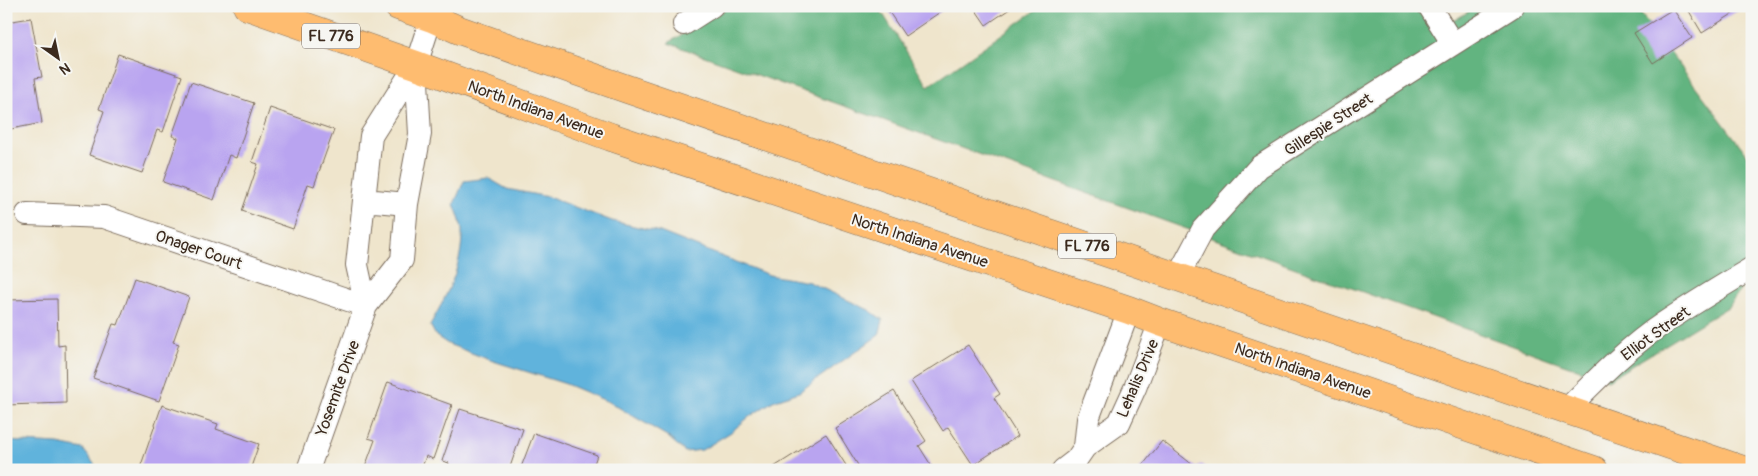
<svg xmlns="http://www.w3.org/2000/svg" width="1758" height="476" font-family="Pangolin,sans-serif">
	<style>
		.forest { fill: #62b480; stroke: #4e6f4f }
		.water { fill: #60b3dc; stroke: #4e6e7d }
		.building { fill: #b9a4f0 }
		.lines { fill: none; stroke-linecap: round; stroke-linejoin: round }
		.street-casing { stroke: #7a6b5b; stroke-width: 24 }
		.primary-casing { stroke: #7a6b5b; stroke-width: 29 }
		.street { stroke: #fff; stroke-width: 22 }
		.primary { stroke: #febc70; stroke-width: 28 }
		.labels { text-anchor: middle; stroke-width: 4; stroke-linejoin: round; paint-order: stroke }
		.shield { fill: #f6f6f2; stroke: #73675e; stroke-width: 1 }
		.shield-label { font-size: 15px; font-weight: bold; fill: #3b2a1e }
		.street-label { font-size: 16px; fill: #3b2a1e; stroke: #f6f6f2 }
	</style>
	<rect width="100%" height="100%" fill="#f6f6f2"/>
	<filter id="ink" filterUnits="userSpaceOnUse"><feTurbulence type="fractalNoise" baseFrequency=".02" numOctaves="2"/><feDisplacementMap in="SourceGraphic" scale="10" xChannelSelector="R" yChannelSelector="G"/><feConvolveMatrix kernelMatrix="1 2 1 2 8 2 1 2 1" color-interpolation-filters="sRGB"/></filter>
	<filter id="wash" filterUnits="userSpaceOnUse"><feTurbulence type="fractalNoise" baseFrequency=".0096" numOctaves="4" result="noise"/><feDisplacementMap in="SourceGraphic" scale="20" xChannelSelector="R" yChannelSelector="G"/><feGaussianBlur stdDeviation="1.12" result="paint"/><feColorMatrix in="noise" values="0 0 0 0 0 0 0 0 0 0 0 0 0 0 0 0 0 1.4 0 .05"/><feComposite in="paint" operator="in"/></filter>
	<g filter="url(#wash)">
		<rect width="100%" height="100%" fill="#efe5cc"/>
		<path class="forest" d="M731 6H878L928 86 1042 6H1431L1447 25 1477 6H1635L1752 161V274L1728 307 1608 380 668 43Z"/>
		<path class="water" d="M488 178 507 189 548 197 612 221 660 232 769 275 809 282 869 310 883 320 879 335 799 392 773 401 749 417 731 432 702 450 685 452 667 436 611 403 566 384 490 360 448 344 436 336 430 325C447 295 463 265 462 230 461 221 457 212 454 204L464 181Z
			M6 441 58 444 83 449 97 468V470H6Z"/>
		<g id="blocks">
			<path class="building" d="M885 6H945L946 8 905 36Z
				M973 6H1014L986 25Z
				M1686 6H1741L1742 8 1702 33Z
				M1673 9 1692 38 1653 63 1634 33Z
				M31 18 42 77 35 78 42 123 6 130V22Z
				M118 54 182 76 163 132 157 130 142 173 89 155 104 111 99 109Z
				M191 82 254 103 236 158 229 155 214 200 163 182 178 138 172 136Z
				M270 108 334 130 314 186 308 184 293 229 242 211 258 164 252 162Z
				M135 278 189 297 173 342 179 344 159 401 93 378 113 324 118 325Z
				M57 299 58 346 65 345 66 403 6 405V300Z
				M968 345 1000 394 994 398 1018 436 973 465 948 427 943 431 911 381Z
				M388 382 452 405 433 459 426 456 421 470H364L375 440 368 438Z
				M894 391 926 441 919 446 934 470H861L835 428Z
				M162 405 218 424 216 429 259 444 250 470H145L140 468Z
				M460 409 523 429 509 470H447L449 463 442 461Z
				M534 433 597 455 592 470H520Z
				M826 434 849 470H775L774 467Z
				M1162 441 1197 468 1201 464 1208 470H1139Z"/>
		</g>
	</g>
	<g filter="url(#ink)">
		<use href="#blocks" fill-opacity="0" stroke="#7a6b5b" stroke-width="1"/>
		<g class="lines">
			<g class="street-casing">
				<path id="street" d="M1429 6 1453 44
					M684 24 712 6
					M364 200 407 204
					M27 214 104 217 366 306
					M1177 278 1203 229 1259 167 1513 6
					M366 306 357 265 371 136 416 65 435 6
					M1566 410C1597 379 1628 347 1664 323 1692 304 1722 286 1752 268
					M1085 447 1088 419 1129 310
					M308 470 366 306 402 260 407 204 420 134 416 65
					M1063 470 1076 460 1085 447 1119 423 1135 388 1160 322"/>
			</g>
			<g class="primary-casing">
				<path id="primary" d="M247 6 416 65 611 137 1129 310 1160 322 1594 470
					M398 6 432 18 459 30 627 89 1743 470"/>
			</g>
			<use href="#street" class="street"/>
			<use href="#primary" class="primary"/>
		</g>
	</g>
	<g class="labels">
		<g class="shield">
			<rect x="302" y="23.5" width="58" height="25" rx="4"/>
			<rect x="1058" y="233.5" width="58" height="25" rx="4"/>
		</g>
		<g class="shield-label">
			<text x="331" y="41">FL 776</text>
			<text x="1087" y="251">FL 776</text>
		</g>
		<g class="street-label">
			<text transform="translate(536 109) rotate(20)" y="6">North Indiana Avenue</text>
			<text transform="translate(1328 124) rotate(-33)" y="6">Gillespie Street</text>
			<text transform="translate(920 240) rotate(18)" y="6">North Indiana Avenue</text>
			<text transform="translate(199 249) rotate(19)" y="6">Onager Court</text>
			<text transform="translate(1655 333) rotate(-36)" y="6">Elliot Street</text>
			<text transform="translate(1303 370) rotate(19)" y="6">North Indiana Avenue</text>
			<text transform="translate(1137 378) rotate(-67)" y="6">Lehalis Drive</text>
			<text transform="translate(337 388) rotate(-70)" y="6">Yosemite Drive</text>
		</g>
	</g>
	<rect width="1758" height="476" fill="none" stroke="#f6f6f2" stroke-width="25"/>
	<g transform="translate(58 58) rotate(147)" stroke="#f6f6f2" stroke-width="4" paint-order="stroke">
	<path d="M0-4L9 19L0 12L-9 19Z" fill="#3b2a1e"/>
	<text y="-8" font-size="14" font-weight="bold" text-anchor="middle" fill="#3b2a1e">N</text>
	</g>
</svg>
